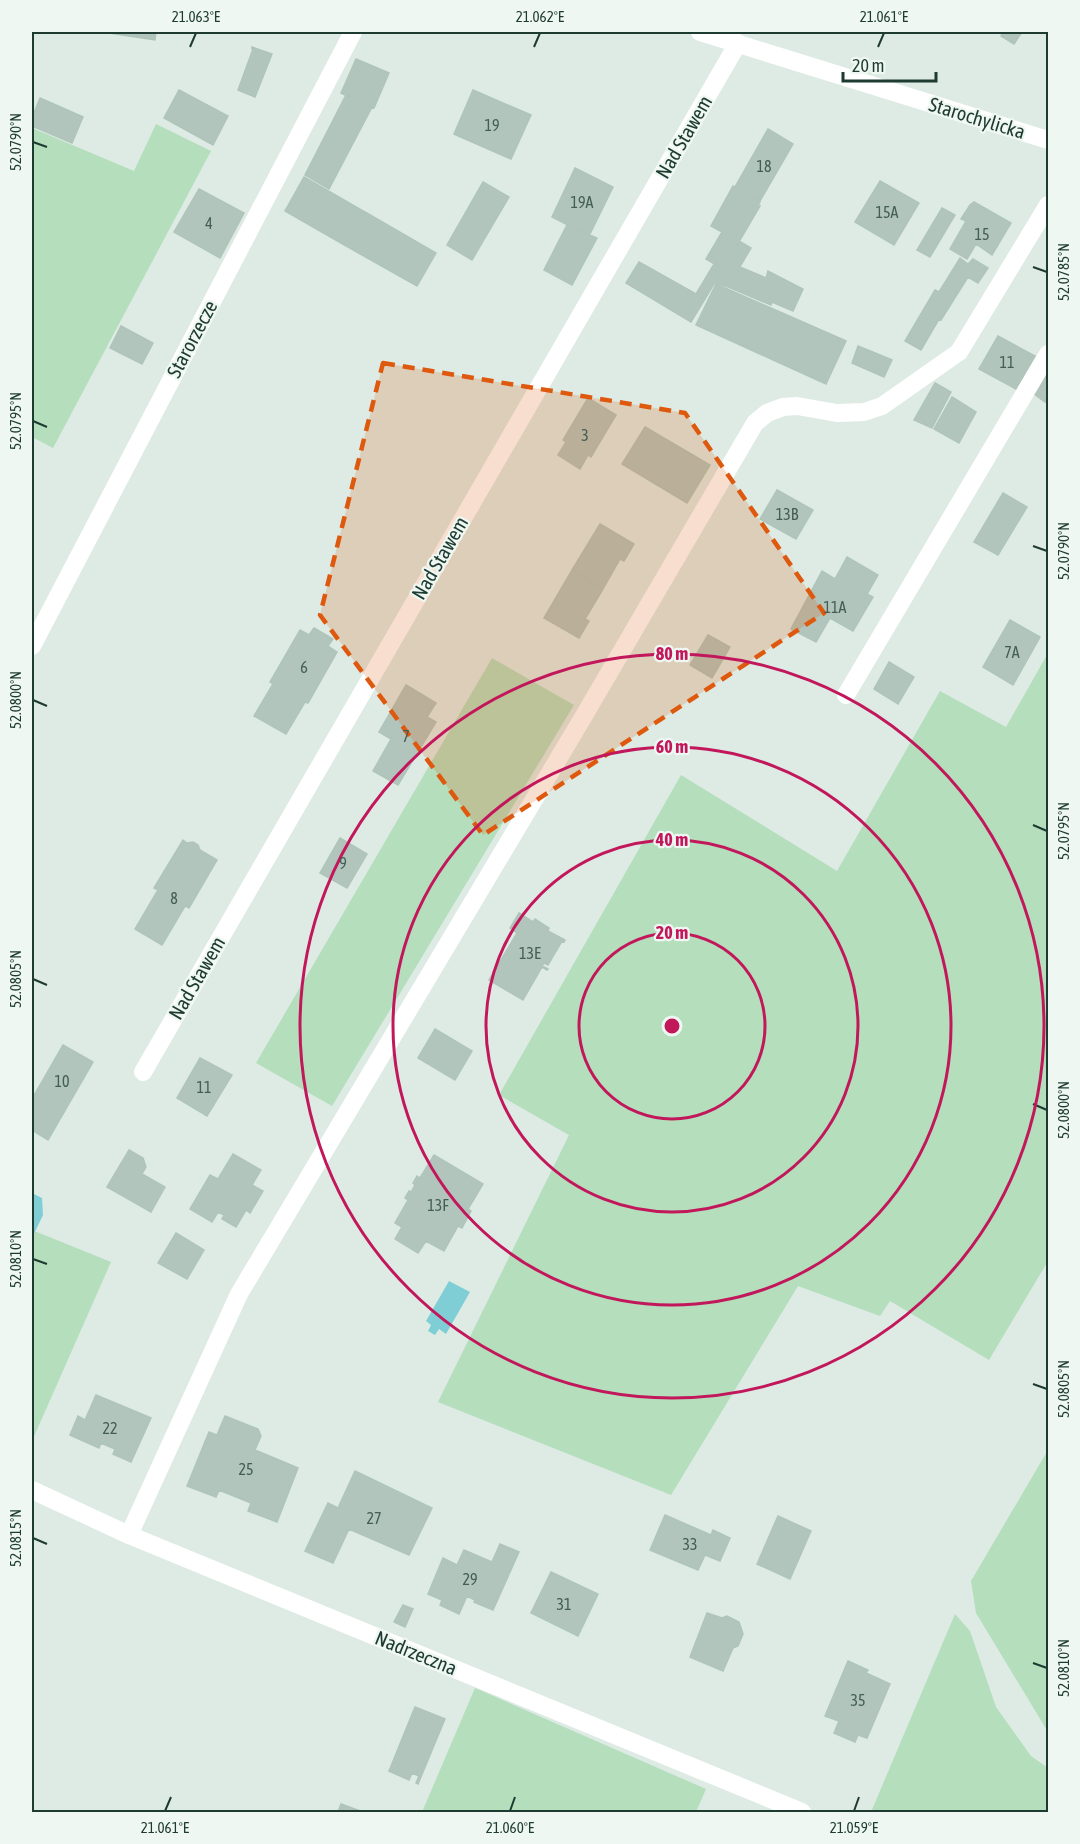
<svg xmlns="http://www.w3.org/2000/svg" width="1080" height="1844" font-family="'Asap Condensed',sans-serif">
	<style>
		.green { fill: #b4debc }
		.water { fill: #80ced5 }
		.building { fill: #b2c5bc; stroke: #afc5ba; stroke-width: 1.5 }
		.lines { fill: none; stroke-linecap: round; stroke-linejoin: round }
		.minor { stroke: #fff; stroke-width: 18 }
		.marked { fill: #de580e; fill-opacity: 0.2; stroke: #de580e; stroke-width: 4.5; stroke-dasharray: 12 8; stroke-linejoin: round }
		.ticks { fill: none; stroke: #1e3b31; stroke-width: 2 }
		.ring { fill: none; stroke: #c2185b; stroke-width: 3 }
		.labels { text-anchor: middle; stroke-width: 4.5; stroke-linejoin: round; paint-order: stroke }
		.number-label { font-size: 16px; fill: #435e54 }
		.street-label { font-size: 20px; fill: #1e3b31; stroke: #eef7f2 }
		.centre { fill: #c2185b; stroke: #eef7f2; stroke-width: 3 }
		.ring-label { font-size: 18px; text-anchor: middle; font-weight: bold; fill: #c2185b; stroke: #eef7f2; stroke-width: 4.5; stroke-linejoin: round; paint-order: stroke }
		.neatline { fill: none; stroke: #1e3b31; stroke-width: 2 }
		.ticks-label { font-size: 15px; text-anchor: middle; fill: #1e3b31 }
	</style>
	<rect width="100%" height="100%" fill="#ddebe4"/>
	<path class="green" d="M156 124 211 151 53 448 32 437V128L134 171Z
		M1048 653V1261L989 1360 890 1301 880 1316 798 1286 671 1495 438 1402 569 1135 499 1095 681 775 837 871 940 691 1006 727Z
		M492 658 574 705 332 1106 256 1063Z
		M32 1230 111 1262 32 1441Z
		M1048 1450V1732L976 1613 971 1581Z
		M955 1614 970 1631 996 1707 1031 1756 1048 1768V1812H871Z
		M475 1688 706 1789 696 1812H422Z"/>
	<path class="water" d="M32 1193 42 1198 43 1215 32 1238Z
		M449 1281 470 1292 446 1334 439 1329 435 1335 428 1331 431 1325 426 1321Z"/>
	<path class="building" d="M102 32H156L155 40Z
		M1003 32H1022L1014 44 1001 36Z
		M252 47 272 54 255 97 238 90 253 49H252Z
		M356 59 389 73 374 108 341 93Z
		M179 90 228 116 213 145 164 118Z
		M473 90 531 115 511 159 454 134Z
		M346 95 372 107 329 189 305 175Z
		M40 98 83 117 72 143 32 126V118Z
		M768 129 793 144 760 201 735 187Z
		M575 168 613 187 589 236 552 217Z
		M304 177 365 212 346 246 285 211Z
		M880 181 919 203 894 245 855 222Z
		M483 182 509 197 472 260 447 245Z
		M733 186 760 202 758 206H760L723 269 706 259 722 232 711 226Z
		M199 189 244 213 220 258 174 232Z
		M974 202 1011 223 992 255 976 244 967 259 950 249 966 221 961 219 970 205Z
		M942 208 955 215 930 257 917 250Z
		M365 212 436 253 417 286 346 246Z
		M567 225 597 238 572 285 544 270Z
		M739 241 751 248 728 287 715 282Z
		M960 258 968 264 973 259 988 268 978 283 968 277 941 320 939 319 921 350 905 341 935 290 939 292Z
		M639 262 705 299 691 322 626 283Z
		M714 264 723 269 705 299 696 294Z
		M740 267 766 278 768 271 803 289 793 311 772 302 771 305 728 287Z
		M716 284 846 341 826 384 696 325Z
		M121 326 153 343 142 364 110 348Z
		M998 336 1035 356 1016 389 979 369Z
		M858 346 892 360 884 377 852 363Z
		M1048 369V396L1045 402 1033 393Z
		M935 383 951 392 932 428 914 420Z
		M952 397 976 412 959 443 934 429Z
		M588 398 616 415 591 457 588 455 580 469 558 455 566 442 563 440Z
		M645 427 710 465 687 503 622 464Z
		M777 490 813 510 796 539 760 519Z
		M1003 493 1027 507 998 555 974 542Z
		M600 524 634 544 624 561 620 559 603 589 572 570Z
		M847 557 878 575 867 594 873 597 853 631 830 618 816 642 791 629 822 571 835 579Z
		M572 570 603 589 585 619 589 621 579 638 544 618Z
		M1010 620 1040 637 1013 685 983 667Z
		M314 628 333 639 328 646 337 652 308 703 305 702 286 734 254 716 273 684 270 682 300 630 309 635Z
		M708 635 730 647 712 678 690 665Z
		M889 662 914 677 898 704 874 689Z
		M406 685 436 703 427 717 436 722 398 785 373 771 391 739 379 732Z
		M340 838 367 854 347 888 320 873Z
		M183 840 187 843 193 842 198 845 200 850 217 860 189 908 185 906 162 945 135 929 158 890 154 888Z
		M519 913 533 922 535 919 549 928 548 931 565 940 564 942 562 941 548 965 544 963 542 966 548 969 547 970 542 967 523 1000 489 980 517 933 510 928Z
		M435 1029 472 1051 455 1080 418 1058Z
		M63 1045 93 1062 48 1140 32 1130V1099Z
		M200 1058 232 1075 207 1116 177 1098Z
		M129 1150 143 1158 146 1167 142 1174 165 1187 151 1212 107 1187Z
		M233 1154 261 1170 252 1185 263 1191 250 1213 246 1210 236 1227 222 1219 224 1215 218 1212 212 1222 190 1209 210 1175 218 1179Z
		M434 1155 483 1184 468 1209 471 1211 462 1228 458 1226 444 1251 426 1241 418 1253 395 1239 402 1227 395 1223 408 1200 405 1198 409 1191 411 1192 415 1185 413 1183 417 1176 420 1178Z
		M176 1233 204 1250 187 1279 158 1263Z
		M96 1395 151 1418 131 1462 113 1454 115 1449 101 1443 99 1448 70 1435 78 1416 85 1420Z
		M225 1416 258 1429 261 1436 255 1450 298 1468 277 1522 248 1511 251 1503 219 1490 216 1497 187 1486 209 1432 217 1435Z
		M355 1471 432 1508 409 1555 349 1529 333 1563 305 1551 328 1503 338 1508Z
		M665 1515 711 1535 713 1530 730 1538 720 1561 705 1555 698 1570 650 1550Z
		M778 1516 811 1531 790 1579 757 1564Z
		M500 1544 519 1552 493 1610 474 1602 475 1600 467 1596 459 1614 440 1605 442 1600 428 1594 443 1558 457 1565 464 1550 492 1562Z
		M551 1572 598 1594 578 1636 531 1613Z
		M403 1605 413 1609 405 1627 394 1622Z
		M707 1613 722 1618 727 1616 739 1622 743 1634 738 1646 733 1648 723 1671 690 1657Z
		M848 1661 868 1670 866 1673 890 1684 867 1738 858 1735 855 1742 834 1733 839 1721 825 1716Z
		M415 1707 445 1719 418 1784 416 1783 419 1776 412 1773 409 1780 389 1771Z
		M341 1804 363 1812H338Z"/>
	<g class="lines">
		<path class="minor" d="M700 32 1048 140
			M32 646 353 32
			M846 695 1048 354
			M143 1072 738 43
			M32 1490 129 1535 802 1812
			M129 1535 239 1294 585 714 755 423 767 413 783 407 797 406 837 413 864 412 882 406 959 352 1048 205"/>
	</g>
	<path class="marked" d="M383 363 685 413 824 613 483 835 320 615Z"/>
	<path class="ticks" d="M190 47 196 33M534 47 540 33M878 47 884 33M33 142 47 147M1033 267 1047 272M33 421 47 427M1033 546 1047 551M33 700 47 706M1033 825 1047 831M33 979 47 985M1033 1104 1047 1110M33 1259 47 1264M1033 1384 1047 1389M33 1538 47 1544M1033 1663 1047 1668M165 1811 171 1797M510 1811 515 1797M854 1811 859 1797"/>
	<g class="ring">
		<circle cx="672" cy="1026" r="93"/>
		<circle cx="672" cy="1026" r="186"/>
		<circle cx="672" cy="1026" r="279"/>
		<circle cx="672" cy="1026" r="372"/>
	</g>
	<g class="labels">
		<g class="number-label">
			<text x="492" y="131">19</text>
			<text x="764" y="172">18</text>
			<text x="582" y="208">19A</text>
			<text x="887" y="218">15A</text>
			<text x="209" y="229">4</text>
			<text x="982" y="240">15</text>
			<text x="1007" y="368">11</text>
			<text x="585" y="441">3</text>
			<text x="787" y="520">13B</text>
			<text x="835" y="613">11A</text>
			<text x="1012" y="658">7A</text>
			<text x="304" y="673">6</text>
			<text x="406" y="742">7</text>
			<text x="343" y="869">9</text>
			<text x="174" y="904">8</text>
			<text x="530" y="959">13E</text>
			<text x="62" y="1087">10</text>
			<text x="204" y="1093">11</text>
			<text x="438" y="1211">13F</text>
			<text x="110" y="1434">22</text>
			<text x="246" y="1475">25</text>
			<text x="374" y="1524">27</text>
			<text x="690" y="1550">33</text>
			<text x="470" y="1585">29</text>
			<text x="564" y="1610">31</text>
			<text x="858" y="1706">35</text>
		</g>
		<g class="street-label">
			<text transform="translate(977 118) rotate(17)" y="7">Starochylicka</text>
			<text transform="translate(684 137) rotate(-60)" y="7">Nad Stawem</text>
			<text transform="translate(192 339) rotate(-62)" y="7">Starorzecze</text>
			<text transform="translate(440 558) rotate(-60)" y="7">Nad Stawem</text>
			<text transform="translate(197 978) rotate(-60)" y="7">Nad Stawem</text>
			<text transform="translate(416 1653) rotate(22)" y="7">Nadrzeczna</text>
		</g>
	</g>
	<circle cx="672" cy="1026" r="9" class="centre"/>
	<g class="ring-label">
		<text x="672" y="660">80 m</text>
		<text x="672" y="753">60 m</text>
		<text x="672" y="846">40 m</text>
		<text x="672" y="939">20 m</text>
	</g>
	<rect width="1080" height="1844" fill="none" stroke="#eef7f2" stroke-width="66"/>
	<path d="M843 72v9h93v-9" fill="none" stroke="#1e3b31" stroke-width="3"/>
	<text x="852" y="72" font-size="18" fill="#1e3b31" stroke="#eef7f2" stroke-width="4.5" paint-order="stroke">20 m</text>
	<rect x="33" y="33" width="1014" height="1778" class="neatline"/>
	<g class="ticks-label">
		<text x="196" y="22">21.063°E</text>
		<text x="540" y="22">21.062°E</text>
		<text x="884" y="22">21.061°E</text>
		<text transform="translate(16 142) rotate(-90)" y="5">52.0790°N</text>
		<text transform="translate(1064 272) rotate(-90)" y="5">52.0785°N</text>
		<text transform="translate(16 421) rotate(-90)" y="5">52.0795°N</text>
		<text transform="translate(1064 551) rotate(-90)" y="5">52.0790°N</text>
		<text transform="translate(16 700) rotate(-90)" y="5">52.0800°N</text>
		<text transform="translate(1064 831) rotate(-90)" y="5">52.0795°N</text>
		<text transform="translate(16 979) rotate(-90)" y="5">52.0805°N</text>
		<text transform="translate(1064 1110) rotate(-90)" y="5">52.0800°N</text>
		<text transform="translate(16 1259) rotate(-90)" y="5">52.0810°N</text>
		<text transform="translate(1064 1389) rotate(-90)" y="5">52.0805°N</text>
		<text transform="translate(16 1538) rotate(-90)" y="5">52.0815°N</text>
		<text transform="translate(1064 1668) rotate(-90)" y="5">52.0810°N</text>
		<text x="165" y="1833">21.061°E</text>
		<text x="510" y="1833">21.060°E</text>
		<text x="854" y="1833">21.059°E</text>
	</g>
</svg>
